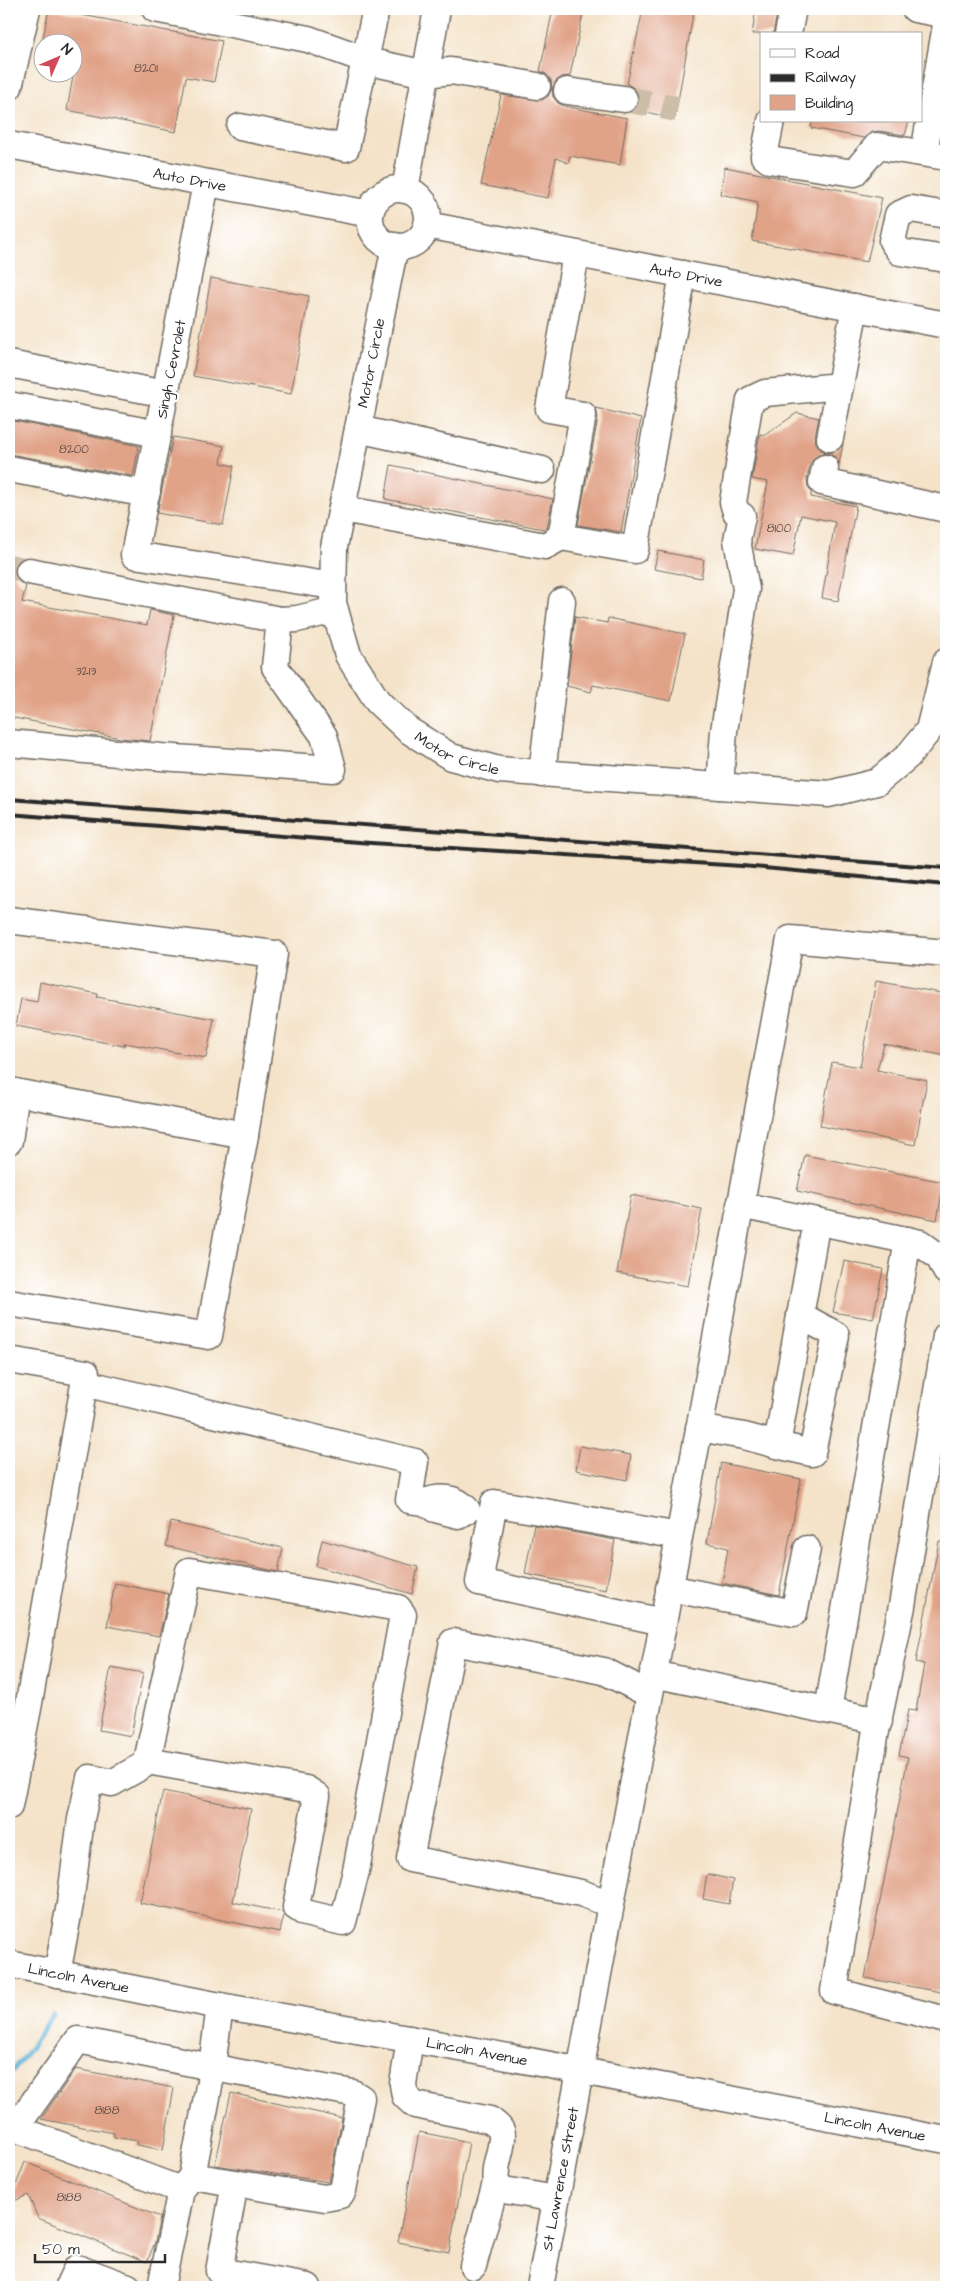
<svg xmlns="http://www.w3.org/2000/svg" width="955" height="2296" font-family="'Architects Daughter',sans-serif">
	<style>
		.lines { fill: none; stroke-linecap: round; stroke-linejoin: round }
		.stream { stroke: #55afd3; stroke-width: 5 }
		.building { fill: #e1a388 }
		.minor-tunnel { stroke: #ccbea9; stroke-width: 26; stroke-dasharray: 26 13; stroke-linecap: butt }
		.minor-casing { stroke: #716b62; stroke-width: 29 }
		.minor { stroke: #fff; stroke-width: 26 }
		.rail { stroke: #2b2b2b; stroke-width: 4 }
		.labels { text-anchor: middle; stroke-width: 4.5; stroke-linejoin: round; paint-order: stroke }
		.number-label { font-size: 12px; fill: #584942 }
		.street-label { font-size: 15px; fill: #2b2b2b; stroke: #fff }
	</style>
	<rect width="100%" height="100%" fill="#fff"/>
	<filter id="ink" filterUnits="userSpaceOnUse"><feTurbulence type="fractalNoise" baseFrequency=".02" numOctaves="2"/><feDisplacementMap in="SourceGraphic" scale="10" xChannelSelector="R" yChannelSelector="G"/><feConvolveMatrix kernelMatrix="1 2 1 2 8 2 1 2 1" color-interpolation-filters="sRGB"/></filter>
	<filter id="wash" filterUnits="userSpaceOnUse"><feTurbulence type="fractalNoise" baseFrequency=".0096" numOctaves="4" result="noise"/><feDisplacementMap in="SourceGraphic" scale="20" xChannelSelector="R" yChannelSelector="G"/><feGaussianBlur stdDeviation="1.12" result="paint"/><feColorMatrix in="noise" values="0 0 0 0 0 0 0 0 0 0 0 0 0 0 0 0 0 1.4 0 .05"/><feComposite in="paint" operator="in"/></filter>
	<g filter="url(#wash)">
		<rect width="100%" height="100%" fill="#f4e3c9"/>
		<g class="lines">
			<path class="stream" d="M9 2075 30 2049 53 2015"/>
		</g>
		<g id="blocks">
			<path class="building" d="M49 9 222 41 214 82 186 77 176 132 67 110 76 60H72V42H42Z
				M553 9H584L570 76 562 77 556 81 552 89 553 97 558 103 564 106 627 118 620 165 570 156 568 163 556 158 548 198 481 185 501 95 542 100 548 96 552 89 551 80 546 74 540 71Z
				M643 9H694L675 118 634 110 639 102 638 94 634 88 627 84Z
				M756 9H778L773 34H752Z
				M812 121H909L905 135 879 131 871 132 864 138 811 128Z
				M725 167 882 198 867 262 752 241 758 202 720 194Z
				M211 278 309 296 291 394 193 376Z
				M596 408 641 419 621 532 578 525 598 418Z
				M797 413 819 418 815 436 816 443 821 450 828 453 834 452 843 444 839 464 835 457 828 453 820 454 814 458 810 464 807 479 808 487 811 492V497L856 506 838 601 822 598 835 522 801 515 793 556 755 549 768 482 752 479 760 434 765 435Z
				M9 420 139 446 133 476 9 454Z
				M173 437 224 446 221 463 234 466 223 525 157 513Z
				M391 465 553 499 547 527 544 529 385 499Z
				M658 551 704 560 701 578 654 569Z
				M9 558 20 560 14 568 15 575 19 582 26 586 22 602 147 625 150 610 174 615 150 741 121 738 9 717Z
				M575 617 607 623 608 618 685 634 671 701 593 685 591 692 567 686Z
				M876 981 946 994V1056L884 1044 877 1070 927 1080 915 1145 820 1126 832 1062 860 1067Z
				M40 982 98 994 97 997 214 1019 206 1058 125 1043 124 1046 16 1026 21 999 37 1002Z
				M805 1155 944 1182 937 1220 797 1191Z
				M631 1195 702 1209 688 1286 617 1273Z
				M844 1261 883 1269 873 1319 833 1312Z
				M580 1446 631 1455 627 1480 576 1470Z
				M721 1463 801 1479 779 1595 722 1583 728 1548 707 1543Z
				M171 1522 283 1548 278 1572 166 1546Z
				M534 1525 615 1540 606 1590 525 1574Z
				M322 1540 418 1567 412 1594 316 1566Z
				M939 1541 946 1542V1993L865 1978 908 1757 899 1755 908 1710 916 1711 924 1664 916 1662Z
				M115 1583 169 1594 159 1636 107 1626Z
				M111 1667 143 1673 131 1736 99 1730Z
				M163 1791 251 1809 233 1902 282 1912 284 1915 280 1932 140 1903Z
				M707 1874 733 1880 729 1904 703 1899Z
				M76 2069 174 2088 163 2150 137 2145 138 2141 114 2137V2133L41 2119Z
				M231 2093 342 2118 329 2182 215 2165Z
				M419 2132 469 2142 449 2252 398 2242Z
				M25 2162 160 2217 155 2242 147 2262 38 2218 28 2195 9 2203Z"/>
		</g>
	</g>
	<g filter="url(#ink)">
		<use href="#blocks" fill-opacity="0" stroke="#716b62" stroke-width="1"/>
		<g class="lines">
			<path class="minor-tunnel" d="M624 99 677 109
				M9 567 29 571"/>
			<g class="minor-casing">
				<g id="minor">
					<path d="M155 9 308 39 375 63 426 74 451 71 537 86"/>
					<path d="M915 9 942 14 946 21"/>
					<path d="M788 34 793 9"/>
					<path d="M9 87 27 9"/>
					<path d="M567 91 624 99"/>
					<path d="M771 121 764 156 769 160 854 173 877 146 946 157"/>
					<path d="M240 127 346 148 376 9"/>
					<path id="s1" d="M9 145 370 214"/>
					<path d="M924 153 946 25"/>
					<path d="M206 183 134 555 333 586"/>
					<circle cx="399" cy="218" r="29"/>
					<path d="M405 190 437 9"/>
					<path d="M946 215 911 209 898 215 892 241 900 252 946 259"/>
					<path id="s2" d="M427 225 946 325"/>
					<path id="s3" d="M395 246 334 547 333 603 348 655 378 702 408 730 451 757 499 770 829 794 877 782 908 756 929 730 946 662"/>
					<path d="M576 254 549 409 583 415 561 537 635 550 683 274"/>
					<path d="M9 364 166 394"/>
					<path d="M9 405 158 434"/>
					<path d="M358 429 542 470"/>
					<path d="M830 438 855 307"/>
					<path d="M825 468 822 482 946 509"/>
					<path d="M9 469 131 491 147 492"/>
					<path d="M342 509 545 546 561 537"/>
					<path d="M29 571 280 620 297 619 335 610"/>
					<path d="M9 743 161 757 333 769 324 736 275 667 280 620"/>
					<path d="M542 774 562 601"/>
					<path d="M720 786 724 731 746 589 737 540 742 516 736 512 733 502 750 400 765 393 840 386"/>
					<path d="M9 920 274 954 245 1135 9 1091"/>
					<path d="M9 1141 16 1092"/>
					<path d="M740 1205 920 1243 939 1257 946 1271"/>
					<path d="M9 1303 209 1336 245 1135"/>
					<path d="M946 1336 902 1606 875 1736 834 1991 946 2020"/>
					<path d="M9 1360 86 1373 29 1703 9 1806"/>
					<path d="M84 1383 415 1462 409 1500 425 1502 435 1509 458 1515 467 1510C456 1497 440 1496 425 1502"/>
					<path d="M699 1428 744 1436 777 1445 817 1221"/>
					<path d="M777 1445 812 1453 836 1335 800 1315"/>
					<path d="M669 1588 794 1613 807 1549"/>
					<path d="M663 1622 479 1582 494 1503 679 1536"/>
					<path d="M653 1674 879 1721"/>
					<path d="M828 1710 908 1240"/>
					<path d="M610 1904 581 1893 410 1859 453 1642 604 1671 649 1694"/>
					<path id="s4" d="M9 1964 220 2006 471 2050 946 2140"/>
					<path d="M57 1974 70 1904 81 1819 90 1778 112 1783 142 1766 147 1761 189 1571 398 1608 403 1615 356 1871 343 1922 305 1913 296 1907 317 1796 306 1789 147 1761"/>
					<path d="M410 2039 403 2084 405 2096 415 2105 490 2120C495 2124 502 2128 502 2135 503 2150 493 2165 496 2183L504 2190 556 2199"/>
					<path d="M235 2183 219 2271 308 2287"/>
					<path d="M181 2190 20 2130 21 2120 78 2040 236 2072 353 2093 361 2098 343 2190 340 2195 325 2198 192 2176"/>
					<path d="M473 2266 496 2183"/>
					<path d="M71 2287 70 2282 77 2268 128 2287"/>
					<path d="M161 2287 181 2190 192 2176 210 2081 220 2006"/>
					<path id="s5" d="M540 2287 790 939 946 953"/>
				</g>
			</g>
			<use href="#minor" class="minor"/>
			<path class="rail" d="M9 799 946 868
				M9 814 371 843 742 866 946 885"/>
		</g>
	</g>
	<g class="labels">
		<g class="number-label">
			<text x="146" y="72">8201</text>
			<text x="74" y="453">8200</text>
			<text x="779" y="532">8100</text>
			<text x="86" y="675">3213</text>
			<text x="107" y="2114">8188</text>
			<text x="69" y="2201">8188</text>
		</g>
		<g class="street-label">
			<text dy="5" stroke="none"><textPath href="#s1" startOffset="184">Auto Drive</textPath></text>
			<text dy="5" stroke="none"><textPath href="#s2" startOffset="264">Auto Drive</textPath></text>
			<text transform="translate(371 363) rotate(-79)" y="5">Motor Circle</text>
			<text transform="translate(171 369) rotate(-79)" y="5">Singh Cevrolet</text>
			<text dy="5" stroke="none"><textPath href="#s3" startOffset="569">Motor Circle</textPath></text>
			<text dy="5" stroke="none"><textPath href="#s4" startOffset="71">Lincoln Avenue</textPath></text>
			<text dy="5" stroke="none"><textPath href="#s4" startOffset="476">Lincoln Avenue</textPath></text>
			<text dy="5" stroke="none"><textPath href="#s4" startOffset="881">Lincoln Avenue</textPath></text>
			<text dy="5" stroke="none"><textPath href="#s5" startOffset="110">St Lawrence Street</textPath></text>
		</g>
	</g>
	<rect width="955" height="2296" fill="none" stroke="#fff" stroke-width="30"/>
	<rect x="760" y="32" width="162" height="90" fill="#ffffff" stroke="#aaaaaa"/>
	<rect x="770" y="49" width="25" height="8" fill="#ffffff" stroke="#aaaaaa"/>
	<text x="805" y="58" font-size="15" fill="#2b2b2b">Road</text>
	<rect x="770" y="74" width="25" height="8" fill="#2b2b2b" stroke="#aaaaaa"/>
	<text x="805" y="82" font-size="15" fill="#2b2b2b">Railway</text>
	<rect x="770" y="95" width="25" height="15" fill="#e1a388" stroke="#aaaaaa"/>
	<text x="805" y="108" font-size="15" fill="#2b2b2b">Building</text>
	<g transform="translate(58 58) rotate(45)"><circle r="24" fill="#ffffff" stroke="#aaaaaa"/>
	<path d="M0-4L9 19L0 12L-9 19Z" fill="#d1495b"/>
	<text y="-8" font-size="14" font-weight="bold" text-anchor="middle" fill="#2b2b2b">N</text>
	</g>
	<path d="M35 2254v8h130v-8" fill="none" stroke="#2b2b2b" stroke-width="2.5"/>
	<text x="42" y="2254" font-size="15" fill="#2b2b2b" stroke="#ffffff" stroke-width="4" paint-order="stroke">50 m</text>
</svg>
